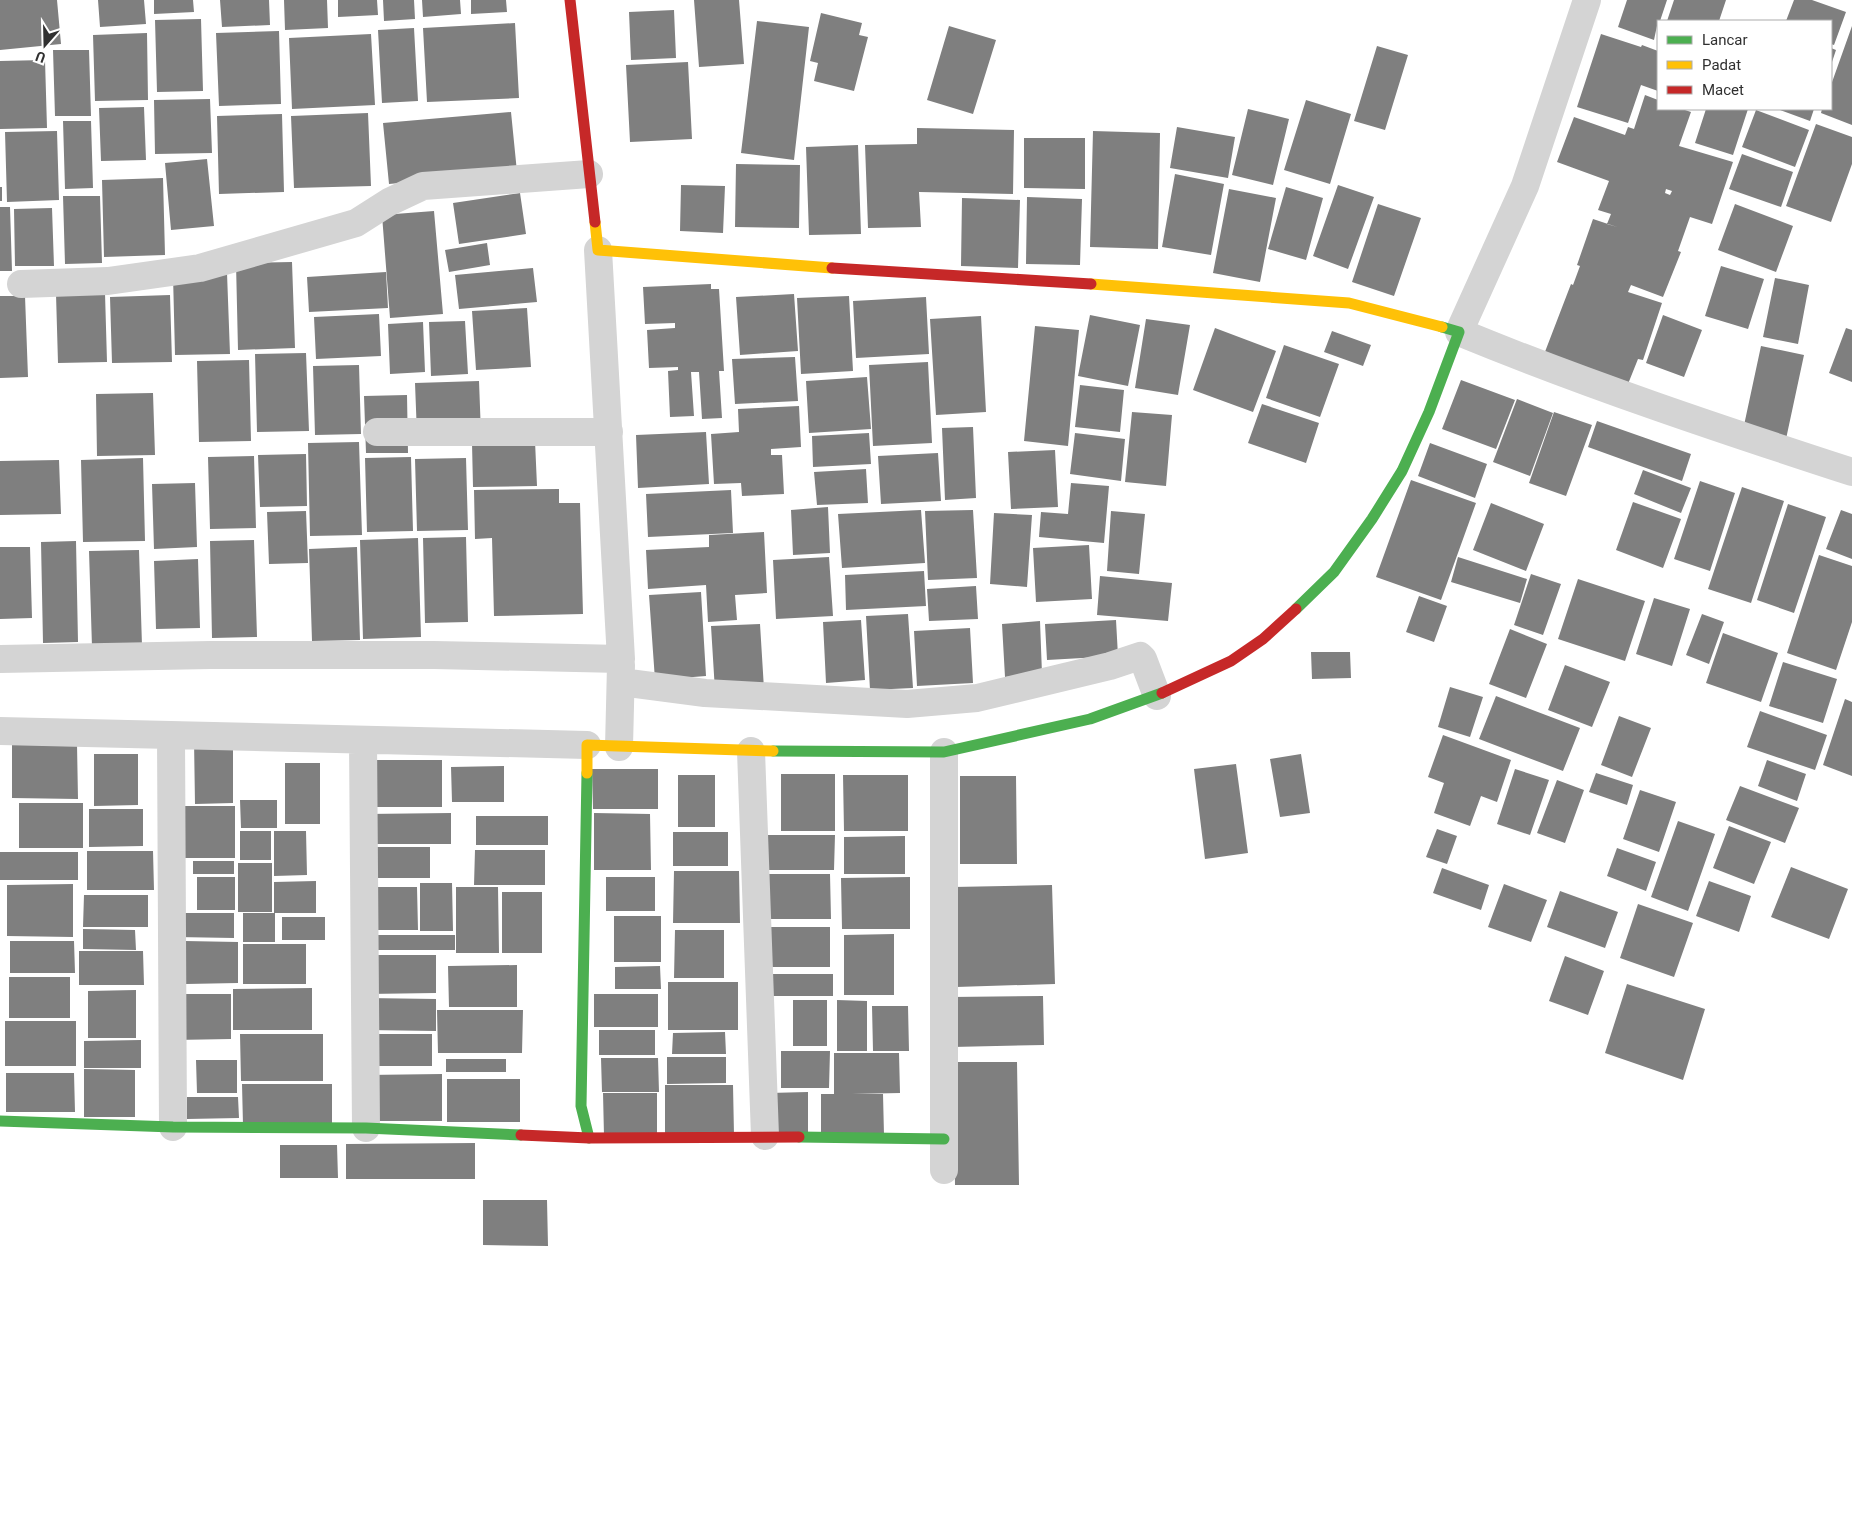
<svg xmlns="http://www.w3.org/2000/svg" width="1852" height="1524" font-family="Roboto,sans-serif">
	<style>
		.building { fill: #7f7f7f; fill-rule: evenodd }
		.lines { fill: none; stroke-linecap: round; stroke-linejoin: round }
		.street { stroke: #d4d4d4; stroke-width: 28 }
		.fast { stroke: #4caf50; stroke-width: 11 }
		.slow { stroke: #ffc107; stroke-width: 11 }
		.jam { stroke: #c62828; stroke-width: 11 }
	</style>
	<rect width="100%" height="100%" fill="#fff"/>
	<path class="building" d="M0 0H57L61 44 0 50Z
		M98 0H144L146 24 100 27Z
		M154 0H193L194 12 154 14Z
		M220 0H269L270 25 222 27Z
		M284 0H327L328 28 285 30Z
		M338 0H377L378 15 338 17Z
		M383 0H414L415 19 384 21Z
		M422 0H460L461 14 423 17Z
		M471 0H506L507 12 471 14Z
		M694 0H739L744 64 699 67Z
		M1627 0H1667L1660 21H1658L1654 40 1618 27Z
		M1674 0H1726L1719 21H1667Z
		M1794 0H1812L1846 12 1834 45 1831 44V21H1786Z
		M674 10 676 58 631 60 629 12Z
		M821 13 862 23 859 35 868 37 854 91 814 81 818 63 810 61Z
		M201 19 203 91 157 92 155 20Z
		M757 21 809 27 794 160 741 153Z
		M515 23 519 98 427 102 423 28Z
		M949 26 996 40 973 114 927 100Z
		M1852 26V125L1821 113 1822 109H1831V85Z
		M414 28 418 101 382 103 378 30Z
		M279 31 281 104 219 106 216 33Z
		M147 33 148 100 95 101 93 35Z
		M371 34 375 105 292 109 289 38Z
		M1601 34 1641 47 1642 45 1658 51V91L1641 85 1628 123 1577 107Z
		M1377 46 1408 55 1385 130 1354 121Z
		M1831 48 1836 50 1831 65Z
		M53 50H89L91 116H55Z
		M45 60 47 128 0 129V61Z
		M688 62 692 139 630 142 626 65Z
		M1645 95 1658 100V109H1682L1691 112 1679 146 1733 162 1712 224 1690 217 1678 251 1681 252 1663 297 1631 285 1628 292 1662 303 1643 360 1638 359 1626 389 1543 357 1571 284 1573 285 1580 266 1577 265 1593 219 1617 227 1607 224 1611 214 1598 210 1609 181 1557 162 1574 117 1625 135 1628 127 1634 129ZM1666 189 1672 191 1670 195 1665 193Z
		M210 99 212 153 155 154 154 100Z
		M1306 100 1351 114 1330 184 1284 170Z
		M144 107 146 160 101 161 99 108Z
		M1248 109 1289 119 1273 185 1232 175Z
		M1706 109H1748L1733 155 1695 143Z
		M1777 109H1814L1810 121Z
		M1756 110 1809 130 1795 167 1742 147Z
		M511 112 517 172 389 184 383 123Z
		M368 113 371 186 294 188 291 116Z
		M282 114 284 192 219 194 217 116Z
		M63 121H91L93 188 65 189Z
		M1816 124 1852 137V164L1831 222 1786 206Z
		M1177 127 1235 137 1228 178 1170 168Z
		M917 128 1014 130 1013 194 919 192 921 227 868 228 865 145 917 144Z
		M57 131 59 200 7 202 5 132Z
		M1093 131 1160 133 1158 249 1090 247Z
		M1024 138H1085V189L1024 188Z
		M858 145 861 234 809 235 806 147Z
		M1742 154 1793 172 1781 207 1729 189Z
		M207 159 214 226 171 230 165 163Z
		M736 164 800 165 799 228 735 227Z
		M1175 174 1224 184 1211 255 1162 247Z
		M163 178 165 255 104 257 102 180Z
		M681 185 725 186 723 233 680 231Z
		M1338 185 1374 197 1348 269 1313 256Z
		M0 187H2V201H0Z
		M1286 187 1323 198 1306 260 1268 249Z
		M1229 189 1276 198 1260 282 1213 273Z
		M520 193 526 234 459 244 453 203Z
		M63 196H100L102 263 65 264Z
		M1027 197 1082 199 1080 265 1026 264Z
		M962 198 1020 200 1018 268 961 266Z
		M1378 204 1421 218 1394 296 1352 282Z
		M1735 204 1793 226 1776 272 1718 250Z
		M0 207H10L12 271H0Z
		M52 208 54 266H15L14 209Z
		M434 211 443 314 390 318 382 215Z
		M487 243 490 265 449 272 445 250Z
		M292 262 295 348 238 350 236 263Z
		M1721 266 1764 279 1748 329 1705 316Z
		M533 268 537 302 459 309 455 275Z
		M386 272 388 308 309 312 307 277Z
		M227 273 230 354 175 355 173 275Z
		M1775 278 1809 285 1798 344 1763 337Z
		M711 284V289H719L724 371H719L722 418 702 419 699 372H691L694 416 670 417 668 371 678 370V367L649 368 647 330 675 328V323L645 324 643 287Z
		M105 293 107 362 58 363 56 294Z
		M794 294 798 351 740 355 736 297Z
		M170 295 172 362 112 363 110 297Z
		M0 296H25L28 377 0 378Z
		M849 296 853 371 801 374 797 298Z
		M926 297 929 354 856 358 853 301Z
		M527 308 531 367 476 370 472 311Z
		M379 314 381 356 316 359 314 317Z
		M1090 315 1140 325 1128 386 1078 376Z
		M1663 315 1702 330 1684 377 1646 363Z
		M981 316 986 412 936 415 930 319Z
		M1146 319 1190 325 1178 395 1135 388Z
		M465 321 468 374 431 376 429 322Z
		M423 322 425 372 390 374 388 324Z
		M1035 326 1079 330 1068 446 1024 441Z
		M1215 328 1276 351 1253 412 1193 390Z
		M1846 328 1852 330V382L1829 373Z
		M1332 331 1371 345 1363 366 1324 352Z
		M1284 345 1339 364 1320 417 1266 398Z
		M1761 346 1804 355 1786 439 1743 430Z
		M306 353 309 431 257 432 255 354Z
		M795 357 798 401 735 404 732 359Z
		M249 360 251 441 199 442 197 361Z
		M928 362 932 443 873 446 869 365Z
		M359 365 361 434 315 435 313 366Z
		M867 377 871 429 809 433 806 381Z
		M1461 380 1515 400 1496 449 1442 429Z
		M479 381 481 434 417 435 415 383Z
		M1080 385 1124 390 1120 432 1075 427Z
		M153 393 155 455 97 456 96 394Z
		M407 395 408 453H366L364 396Z
		M1517 399 1553 413 1530 476 1493 462Z
		M1262 404 1319 423 1306 463 1248 443Z
		M799 406 801 447 771 449V455H782L784 494 742 496 741 483 714 484 711 434 739 432 738 409Z
		M1132 412 1172 415 1166 486 1125 482Z
		M1554 412 1592 425 1566 496 1529 483Z
		M1597 421 1691 454 1682 481 1588 447Z
		M973 427 976 498 945 500 942 428Z
		M706 432 709 484 638 488 636 435Z
		M869 433 871 464 813 467 812 436Z
		M1075 433 1125 439 1121 481 1070 474Z
		M535 441 537 486 473 487 472 443Z
		M359 442 362 535 310 536 308 443Z
		M1430 443 1487 464 1475 498 1418 476Z
		M1055 450 1058 507 1011 509 1008 452Z
		M938 453 941 501 881 504 878 456Z
		M306 454 307 506 260 507 258 455Z
		M254 456 256 528 210 529 208 457Z
		M411 457 413 531 367 532 365 458Z
		M143 458 145 541 83 542 81 460Z
		M466 458 468 530 417 531 415 459Z
		M59 460 61 514 0 515V461Z
		M866 469 868 503 817 505 814 472Z
		M1643 470 1691 488 1681 513 1634 494Z
		M1411 480 1476 503 1441 600 1376 577Z
		M1700 481 1735 493 1710 571 1674 559Z
		M195 483 197 547 154 549 152 484Z
		M1071 483 1109 486 1104 543 1039 537 1041 512 1068 514Z
		M1742 487 1784 501 1751 603 1708 589Z
		M559 489V503H580L583 614 494 616 492 538 475 539 474 490Z
		M731 490 733 533 648 537 646 494Z
		M1633 502 1681 519 1663 568 1616 550Z
		M1491 503 1544 524 1526 571 1473 550Z
		M1788 504 1826 517 1794 613 1757 600Z
		M828 507 830 553 793 555 791 510Z
		M921 510 925 563 842 568 838 514Z
		M973 510 977 578 928 580 925 511Z
		M1841 510 1852 514V559L1826 549Z
		M306 511 308 563 269 564 267 512Z
		M1111 511 1145 514 1139 574 1107 571Z
		M994 513 1032 515 1027 587 990 584Z
		M764 532 767 593 735 595 737 620 708 622 706 585 648 589 646 550 709 547V535Z
		M466 537 468 622 425 623 423 538Z
		M418 538 421 637 363 639 360 540Z
		M254 540 257 637 212 638 210 541Z
		M76 541 78 642 43 643 41 542Z
		M1089 545 1092 599 1036 602 1033 548Z
		M0 547H30L32 618 0 619Z
		M357 547 360 640 312 641 309 549Z
		M139 550 142 646 92 647 89 551Z
		M1819 555 1852 566V622L1836 670 1787 653Z
		M829 557 833 616 776 619 773 560Z
		M1458 557 1527 579 1520 603 1451 582Z
		M198 559 200 628 156 629 154 561Z
		M924 571 926 606 846 610 845 575Z
		M1531 574 1561 584 1543 635 1514 625Z
		M1100 576 1172 583 1168 621 1097 615Z
		M1578 579 1645 601 1625 661 1558 639Z
		M976 586 978 619 929 621 927 589Z
		M701 592 706 676 655 680 649 595Z
		M1419 596 1447 606 1434 642 1406 632Z
		M1654 598 1690 609 1672 666 1636 654Z
		M908 614 913 688 870 690 866 616Z
		M1702 614 1724 622 1709 664 1686 655Z
		M861 620 865 680 826 683 823 622Z
		M1116 620 1118 656 1047 660 1045 624Z
		M1040 621 1042 674 1005 677 1002 624Z
		M760 624 764 689 715 691 711 626Z
		M970 628 973 683 917 686 914 631Z
		M1510 629 1547 644 1526 698 1489 684Z
		M1723 633 1778 653 1761 702 1706 683Z
		M1311 652H1350L1351 678 1312 679Z
		M1783 662 1837 679 1823 723 1769 706Z
		M1565 665 1610 682 1592 727 1548 710Z
		M1450 687 1483 697 1470 737 1438 727Z
		M1496 696 1580 728 1563 771 1479 739Z
		M1845 699 1852 702V776L1823 765Z
		M1760 711 1827 735 1815 770 1747 747Z
		M1619 716 1651 728 1632 777 1601 765Z
		M1443 735 1511 760 1497 802 1481 796 1470 826 1434 813 1444 783 1428 777Z
		M194 739H233V803L195 804Z
		M12 744H77L78 799 12 798Z
		M94 754H138V805L94 806Z
		M1301 754 1310 813 1280 817 1270 759Z
		M371 760H442V807H371Z
		M1767 760 1806 774 1797 801 1758 786Z
		M285 763H320V824H285Z
		M1236 764 1248 853 1205 859 1194 769Z
		M504 766V802H452L451 767Z
		M592 769H658V809H593Z
		M1515 769 1549 780 1530 835 1497 824Z
		M1596 773 1633 785 1627 805 1589 792Z
		M781 774H835V831H781Z
		M678 775H715V827H678Z
		M843 775H908V831H844Z
		M960 776H1016L1017 864H960Z
		M1557 780 1584 790 1565 843 1537 833Z
		M1740 786 1799 808 1785 843 1726 820Z
		M1640 790 1676 802 1659 852 1623 839Z
		M240 800H277V828H241Z
		M19 803H83V848H19Z
		M183 806H235V858H183Z
		M89 809H143V846L89 847Z
		M451 813V844H367L366 814Z
		M594 813 650 814 651 870H594Z
		M476 816H548V845H476Z
		M1678 821 1715 834 1688 911 1651 897Z
		M1729 826 1771 842 1754 884 1713 868Z
		M1437 829 1457 836 1447 864 1426 857Z
		M240 831H271V860H240Z
		M274 831H306L307 875 274 876Z
		M673 832H728V866H673Z
		M766 835H835L834 870H766Z
		M905 836V874H844V837Z
		M370 847H430V878H370Z
		M1617 848 1656 862 1646 891 1607 876Z
		M475 850H545V885H474Z
		M87 851H153L154 890H87Z
		M0 852H78V880H0Z
		M193 861H234V874H193Z
		M238 863H272V912H238Z
		M1791 867 1848 889 1829 939 1771 917Z
		M1442 868 1489 885 1481 910 1433 893Z
		M674 871H739L740 923H673Z
		M766 874H830L831 919H767Z
		M197 877H235V910H197Z
		M606 877H655V911H606Z
		M910 877V929H842L841 878Z
		M316 881V913H274V882Z
		M1709 881 1751 896 1739 932 1696 916Z
		M420 883H452L453 931H420Z
		M73 884V937L7 936V885Z
		M1504 884 1547 900 1531 942 1488 927Z
		M1052 885 1055 984 956 987 953 887Z
		M367 887H417L418 930H367Z
		M456 887H498L499 953H456Z
		M1560 891 1618 912 1605 948 1547 927Z
		M502 892H542V953H502Z
		M84 895H148V927H83Z
		M1638 904 1693 923 1674 977 1620 958Z
		M176 913H234V938L176 937Z
		M243 913H275V942H243Z
		M614 916H661V962H614Z
		M282 917H325V940H282Z
		M769 927H830V967H769Z
		M83 929 135 930 136 950 83 949Z
		M675 930H724V978H674Z
		M894 934V995H844V935Z
		M367 935H455V950H367Z
		M10 941H74L75 973H10Z
		M185 941 238 942V983L186 984Z
		M243 944H306V984H243Z
		M79 951H143L144 985H79Z
		M366 955H436V993L367 994Z
		M1565 956 1604 971 1588 1015 1549 1001Z
		M517 965V1007H449L448 966Z
		M660 966 661 989H615V967Z
		M772 974H833V996H773Z
		M9 977H70V1018H9Z
		M668 982H738V1030H668Z
		M1627 984 1705 1009 1683 1080 1605 1053Z
		M312 988V1030H233V989Z
		M136 990V1038H88V991Z
		M174 994H231V1039L174 1040Z
		M594 994H658V1027H594Z
		M1043 996 1044 1045 952 1047 951 997Z
		M366 998 436 999V1031L367 1030Z
		M793 1000H827V1046H793Z
		M837 1000 867 1001V1051H837Z
		M872 1006H908L909 1051H873Z
		M437 1010H523L522 1053H438Z
		M5 1021H76V1066H5Z
		M599 1030H655V1055H599Z
		M725 1032 726 1054H672L673 1033Z
		M240 1034H323V1081H241Z
		M367 1034H432V1066H367Z
		M141 1040V1068H84V1041Z
		M781 1051H830L829 1088H781Z
		M834 1053H899L900 1093 852 1094H883L884 1135H821V1094H834Z
		M667 1057H726V1083L667 1084Z
		M601 1058H658L659 1092H602Z
		M446 1059H506V1072H446Z
		M196 1060H237V1093H197Z
		M953 1062H1017L1019 1185H955Z
		M84 1069 135 1070V1117H84Z
		M6 1073H74L75 1112H6Z
		M442 1074V1121H367L366 1075Z
		M447 1079H520V1122H447Z
		M242 1084H332V1125H243Z
		M665 1085H733L734 1135H665Z
		M808 1092V1133H769V1093Z
		M603 1093H657V1136H604Z
		M187 1097H238L239 1118 187 1119Z
		M475 1143V1179H346V1144Z
		M280 1145H337L338 1178H280Z
		M483 1200H547L548 1246 483 1245Z"/>
	<g class="lines">
		<path class="street" d="M1587 0 1525 186 1459 332C1588 385 1720 429 1852 472
			M21 284 108 281 200 268 356 223 389 202 423 186 589 174
			M377 432H609
			M0 659 210 655H434L621 659 598 250
			M621 682 705 693 907 704 977 698 1110 666 1140 656 1143 659 1157 696
			M0 731 587 745
			M171 736 173 1127
			M363 740 366 1128
			M619 747 621 665
			M751 751 765 1136
			M944 752V1170"/>
		<path class="fast" d="M1296 609 1334 572 1372 519 1402 471 1429 412 1459 332 1442 327
			M773 751 944 752 1090 719 1162 693
			M587 773 581 1106 589 1138
			M0 1121 173 1127 366 1128 521 1135
			M799 1137 944 1139"/>
		<path class="slow" d="M595 222 598 250 832 268
			M1091 284 1349 303 1442 327
			M587 773V745L773 751"/>
		<path class="jam" d="M570 0 595 222
			M832 268 1091 284
			M1162 693 1231 661 1263 639 1296 609
			M521 1135 589 1138 799 1137"/>
	</g>
	<rect x="1657" y="20" width="175" height="90" fill="#ffffff" stroke="#acacac"/>
	<rect x="1667" y="36" width="25" height="8" fill="#4caf50" stroke="#acacac"/>
	<text x="1702" y="45" font-size="15" fill="#303030">Lancar</text>
	<rect x="1667" y="61" width="25" height="8" fill="#ffc107" stroke="#acacac"/>
	<text x="1702" y="70" font-size="15" fill="#303030">Padat</text>
	<rect x="1667" y="86" width="25" height="8" fill="#c62828" stroke="#acacac"/>
	<text x="1702" y="95" font-size="15" fill="#303030">Macet</text>
	<g transform="translate(45 45) rotate(200)" stroke="#ffffff" stroke-width="4" paint-order="stroke">
	<path d="M0-4L9 19L0 12L-9 19Z" fill="#303030"/>
	<text y="-8" font-size="14" font-weight="bold" text-anchor="middle" fill="#303030">U</text>
	</g>
</svg>
